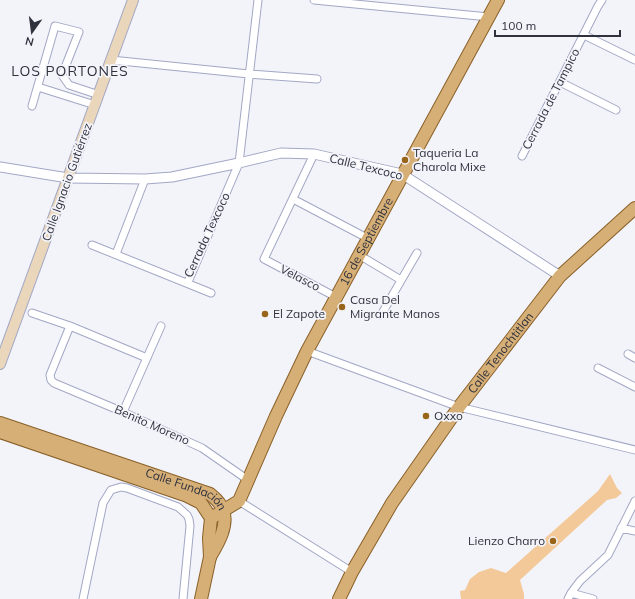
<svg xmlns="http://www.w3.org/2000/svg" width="635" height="599" font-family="Mulish,sans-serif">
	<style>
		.green { fill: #f3c99a }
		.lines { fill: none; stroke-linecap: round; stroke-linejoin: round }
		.minor-casing { stroke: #a2a7c4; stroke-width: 9 }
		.tertiary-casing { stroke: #a2a7c4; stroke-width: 11 }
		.secondary-casing { stroke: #a2a7c4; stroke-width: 12 }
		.primary-casing { stroke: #896028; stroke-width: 14 }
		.minor { stroke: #fff; stroke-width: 7 }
		.tertiary { stroke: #fff; stroke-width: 9 }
		.secondary { stroke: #ead7bb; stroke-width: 10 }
		.primary { stroke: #d6af77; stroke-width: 12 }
		.poi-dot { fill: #98641a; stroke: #f3f4fa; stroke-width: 1.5 }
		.labels { text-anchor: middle; stroke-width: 3.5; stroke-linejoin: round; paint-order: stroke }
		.street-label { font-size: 12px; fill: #2f313d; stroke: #f3f4fa }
		.poi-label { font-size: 12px; fill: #2f313d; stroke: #f3f4fa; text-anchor: start }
		.quarter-label { font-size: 14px; letter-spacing: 1px; fill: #2f313d; stroke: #f3f4fa }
	</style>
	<rect width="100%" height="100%" fill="#f3f4fa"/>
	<path class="green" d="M610 474 617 488 622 493 616 498 607 500 520 580 524 594V599H461L460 591 465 590 470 579 479 572 491 568 506 573 598 491Z"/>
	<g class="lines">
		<g class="minor-casing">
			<path id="minor" d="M314 0 489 17
				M584 35 635 60
				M111 60 249 74 317 79
				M560 82 616 110
				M38 87 95 105
				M32 106 55 26 79 32 62 75 69 85 99 95
				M314 154 264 259 336 297
				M522 156 598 6 602 0
				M293 199 369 239
				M92 245 211 293
				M116 254 145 179
				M359 255 401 280
				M188 282 239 163 258 0
				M32 313 70 326 147 358
				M381 315 417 253
				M70 326 50 375 51 380 54 383 123 412 202 448 248 480
				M307 351 459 407 635 450
				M628 354 635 358
				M598 368 635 387
				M123 412 161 326
				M239 501 352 572
				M621 528 635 531
				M571 593 593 599
				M83 599 103 503 111 490 121 487 127 488 178 507 187 515 189 519 190 526 183 599
				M568 599 571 593 580 581 608 555 635 501"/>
		</g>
		<g class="tertiary-casing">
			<path id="tertiary" d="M0 167 68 178 145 179 172 177 239 163 281 153 314 154 402 174 560 276"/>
		</g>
		<g class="secondary-casing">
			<path id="secondary" d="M0 364 133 0"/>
		</g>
		<g class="primary-casing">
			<g id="primary">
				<path id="s1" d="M0 423 210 494C215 498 221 503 223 510 229 526 217 545 210 557"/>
				<path d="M0 432 185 495 201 503 211 518 209 538 210 557 201 599"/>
				<path id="s2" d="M211 518 239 501 276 416 307 351 498 0"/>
				<path id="s3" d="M339 599 352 572 392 503 459 407 560 276 635 208"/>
			</g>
		</g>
		<use href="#minor" class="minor"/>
		<use href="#tertiary" class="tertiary"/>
		<use href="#secondary" class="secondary"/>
		<use href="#primary" class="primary"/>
	</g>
	<g class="poi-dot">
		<circle cx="405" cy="160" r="4"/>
		<circle cx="342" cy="307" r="4"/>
		<circle cx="265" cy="314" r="4"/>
		<circle cx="426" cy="416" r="4"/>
		<circle cx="553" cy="541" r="4"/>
	</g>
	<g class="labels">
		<g class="street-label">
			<text transform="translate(551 99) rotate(-63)" y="4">Cerrada de Tampico</text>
			<text transform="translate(366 167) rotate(14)" y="4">Calle Texcoco</text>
			<text transform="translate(67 182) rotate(-70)" y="4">Calle Ignacio Gutiérrez</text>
			<text transform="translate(207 235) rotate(-65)" y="4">Cerrada Texcoco</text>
			<text dy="4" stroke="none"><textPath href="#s2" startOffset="322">16 de Septiembre</textPath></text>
			<text transform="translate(300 278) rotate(27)" y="4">Velasco</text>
			<text dy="4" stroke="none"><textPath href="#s3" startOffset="295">Calle Tenochtitlan</textPath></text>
			<text transform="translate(152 425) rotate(24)" y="4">Benito Moreno</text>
			<text dy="4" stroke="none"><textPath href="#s1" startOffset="198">Calle Fundación</textPath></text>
		</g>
		<g class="poi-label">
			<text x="413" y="157">Taqueria La<tspan x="413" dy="14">Charola Mixe</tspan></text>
			<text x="350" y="304">Casa Del<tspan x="350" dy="14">Migrante Manos</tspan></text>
			<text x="273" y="318">El Zapote</text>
			<text x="434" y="420">Oxxo</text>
			<text x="545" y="545" text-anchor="end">Lienzo Charro</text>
		</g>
		<g class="quarter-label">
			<text x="70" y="76">LOS PORTONES</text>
		</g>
	</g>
	<g transform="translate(32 32) rotate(194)" stroke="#f3f4fa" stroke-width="3" paint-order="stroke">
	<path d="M0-3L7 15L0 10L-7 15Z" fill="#2f313d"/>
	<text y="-6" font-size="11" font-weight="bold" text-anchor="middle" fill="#2f313d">N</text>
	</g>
	<path d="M495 30v6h125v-6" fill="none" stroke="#2f313d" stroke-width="2"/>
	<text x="501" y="30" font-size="12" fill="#2f313d" stroke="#f3f4fa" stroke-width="3" paint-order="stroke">100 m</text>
</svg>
